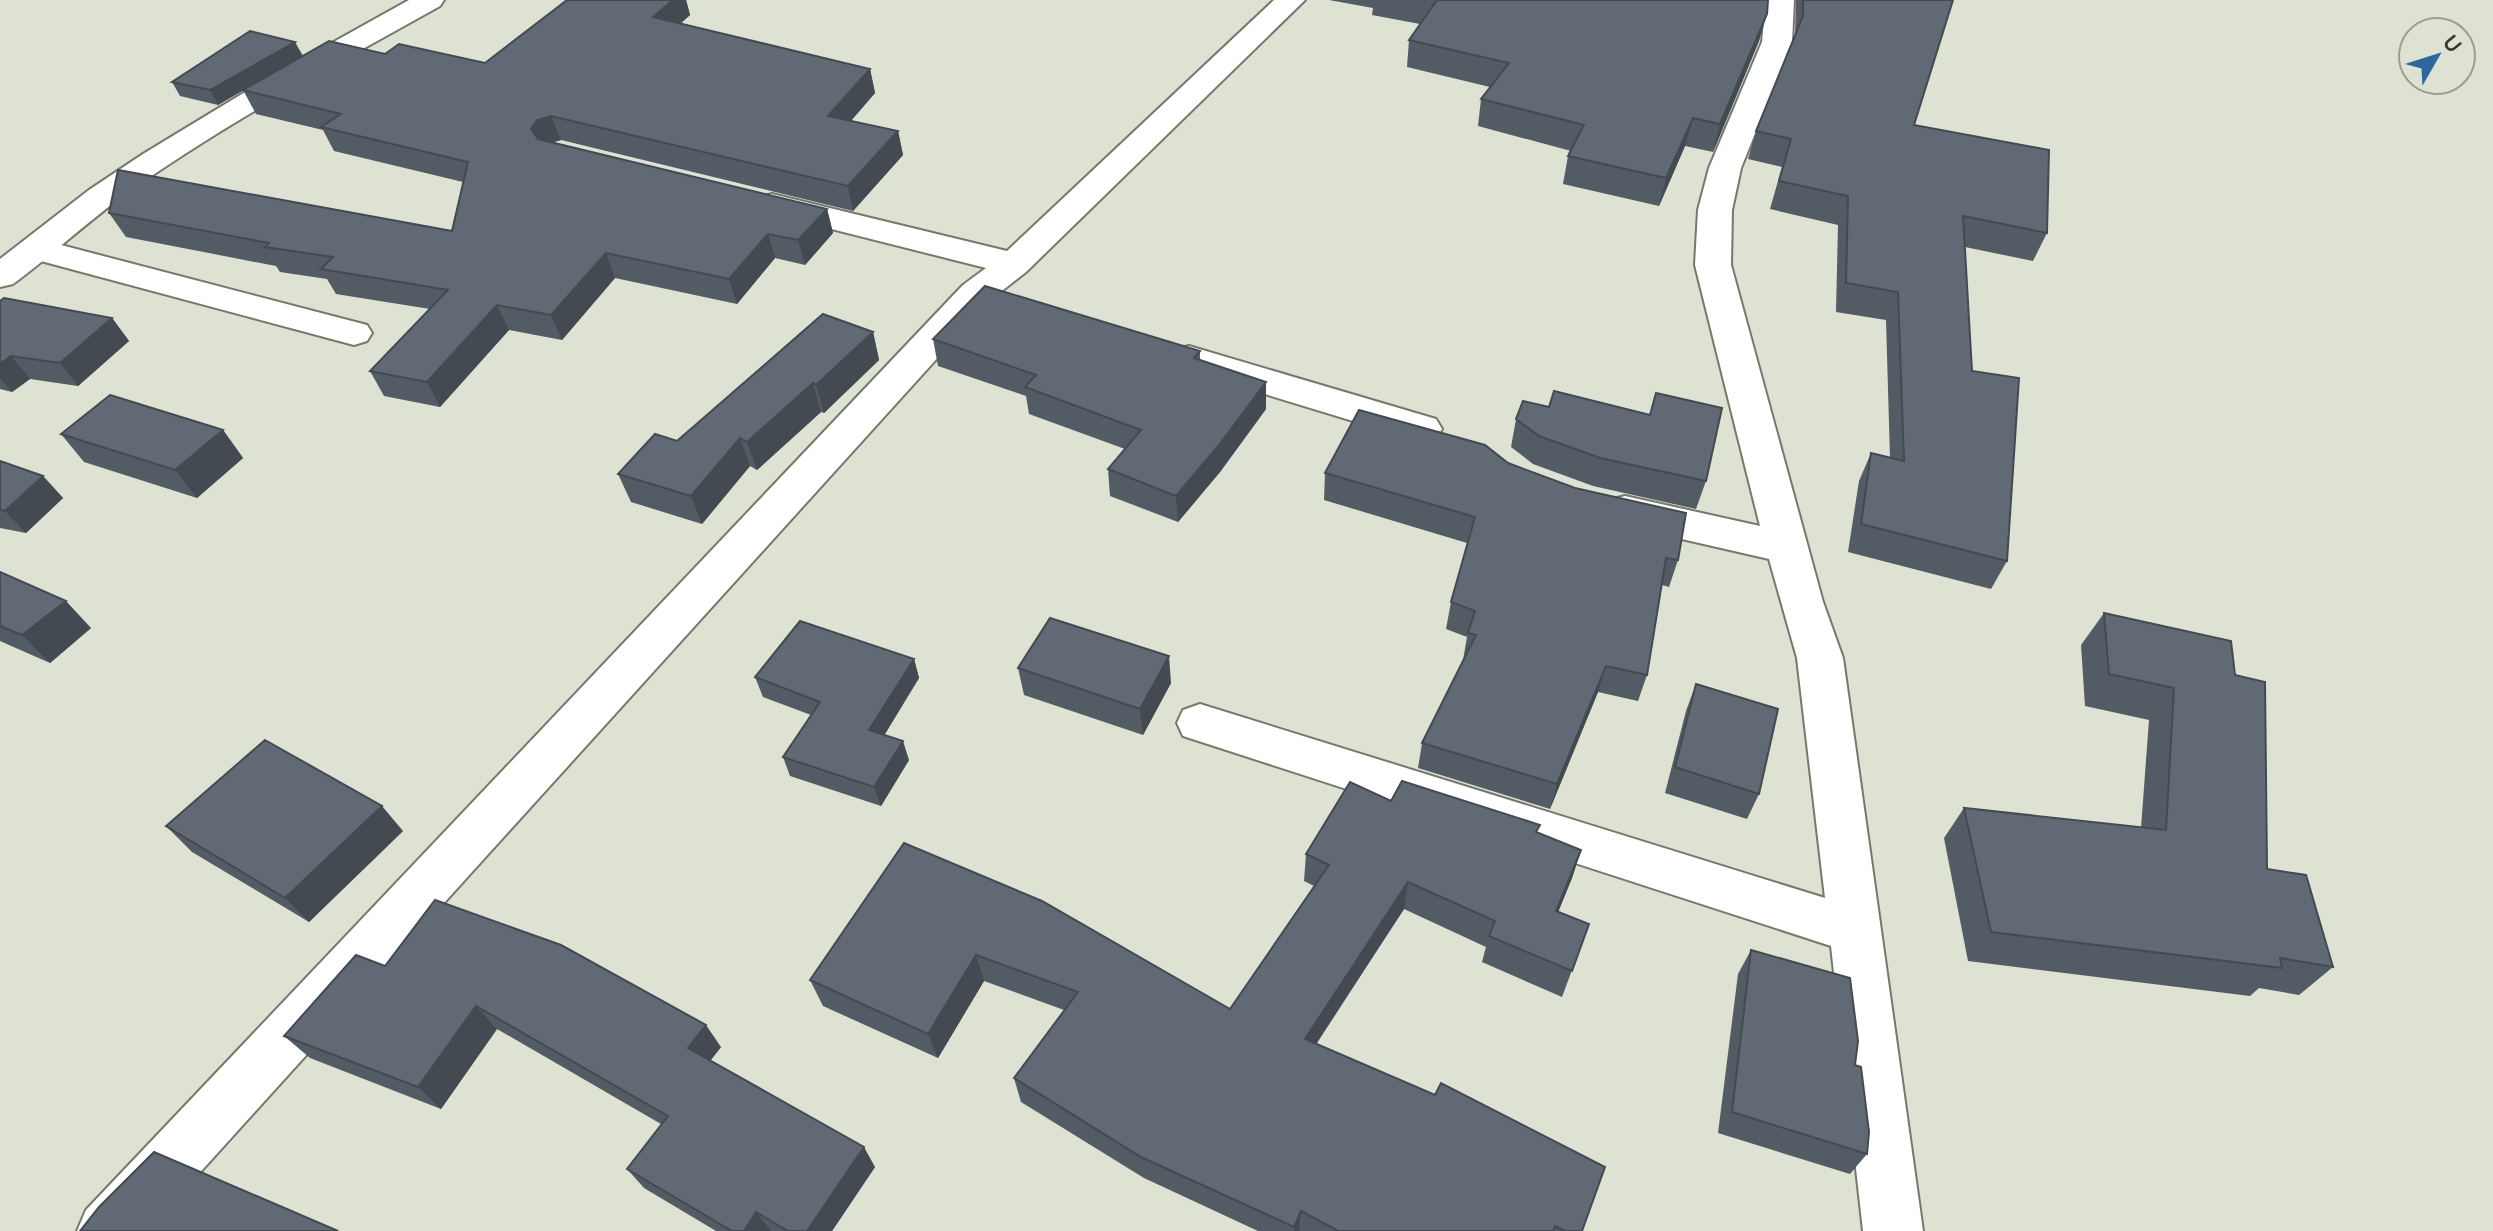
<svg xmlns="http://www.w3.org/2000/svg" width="2493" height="1231" font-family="Quicksand,sans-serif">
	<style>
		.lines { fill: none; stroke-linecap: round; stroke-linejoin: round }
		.street-casing { stroke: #75796c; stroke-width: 4 }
		.secondary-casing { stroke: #75796c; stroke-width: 4 }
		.street { fill: #fff; fill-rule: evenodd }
		.secondary { fill: #fff; fill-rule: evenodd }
		.wall { fill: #535b64 }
		.shaded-wall { fill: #444a51 }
		.building { fill: #616a74; stroke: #444a51; stroke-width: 2 }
	</style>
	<rect width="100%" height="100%" fill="#dde2d3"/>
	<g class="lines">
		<g class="street-casing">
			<path id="street" d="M1274 0H1305L1026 272 989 301 147 1231H77L86 1210 963 285 986 268 760 211 755 204 760 197 772 194 1007 251Z
				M1766 0H1794L1792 42 1741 168 1732 210 1731 265 1823 602 1843 658 1923 1231H1863L1831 946 1183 736 1177 723 1183 710 1200 704 1825 898 1797 658 1769 559 1625 526 1610 522 1604 511 1610 500 1625 496 1760 526 1695 265 1698 210 1709 168 1762 42Z
				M38 239 367 325 372 333 367 341 354 345 26 257 21 250 26 243Z
				M1189 346 1436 419 1442 429 1436 439 1422 442 1176 367 1170 358 1176 349Z"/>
		</g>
		<g class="secondary-casing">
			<path id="secondary" d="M409 0H444L440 6C334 65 226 123 127 193 87 222 52 255 13 284L0 287V259L89 190 143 154 260 83Z"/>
		</g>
		<use href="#street" class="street"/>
		<use href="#secondary" class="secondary"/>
	</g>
	<path class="wall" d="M567 0H686L690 15 680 24 870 69 875 93 851 121 898 131 903 155 853 211 561 140 553 142 827 209 833 233 805 265 775 258 737 304 615 278 562 340 509 330 440 407 384 396 370 371 430 309 336 294 327 279 280 272 276 266 126 237 109 213 452 231 463 182 334 151 323 130 256 114 243 90 218 105 180 96 172 82 302 56 385 54 485 63Z
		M1329 0H1768L1759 41 1713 152 1685 146 1659 206 1563 184 1568 156 1571 151 1478 126 1481 99 1490 87 1407 67 1409 40 1420 24 1372 15 1373 8Z
		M1796 0H1953L1914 125 2047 233 2033 261 1965 247 1972 371 2007 561 1991 589 1848 552 1859 481 1871 453 1890 458 1886 320 1836 312 1838 225 1770 209 1782 167 1748 159 1756 131 1795 36Z
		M0 301 112 318 129 341 78 386 30 379 12 392 0 389Z
		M873 332 879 360 824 413 821 412 757 470 750 466 702 524 631 502 618 474Z
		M933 339 1200 351V360L1266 382V409L1220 472 1178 522 1110 496 1108 469 1125 449 1029 414 1026 396 938 366Z
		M1516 419 1706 481 1696 509 1593 486 1533 464 1511 447Z
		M223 430 243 458 197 498 84 462 61 434Z
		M0 461 43 476 63 498 26 533 0 528Z
		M1508 463 1678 560 1669 587 1662 585 1647 675 1638 701 1598 692 1550 809 1418 768 1422 743 1463 660 1467 637 1446 629 1451 602 1467 543 1324 500 1325 473Z
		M0 572 91 628 50 663 0 641Z
		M2104 613 2235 675 2267 869 2333 967 2299 995 2259 988 2250 996 1968 961 1944 838 1964 808 2141 828 2149 720 2085 706 2081 645Z
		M914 659 919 678 884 735 909 760 881 806 790 776 783 757 811 715 763 697 755 677Z
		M1018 668 1171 683 1143 735 1024 695Z
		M1696 684 1759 794 1747 819 1665 793 1686 711Z
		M1391 801 1537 833 1581 850 1572 878 1558 912 1589 924 1562 997 1482 962 1486 947 1404 909 1316 1043 1582 1231H1258L1144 1178 1021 1102 1014 1078 1064 1010 984 981 938 1058 823 1006 810 980 904 843 1230 1009 1314 886 1304 881 1306 854Z
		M166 826 403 831 309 922 192 852Z
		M1751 950 1855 1065 1867 1154 1850 1174 1718 1133 1738 974Z
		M385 966 721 1047 710 1061 875 1167 832 1231H716L644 1188 627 1169 661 1124 497 1029 441 1109 310 1058 284 1036Z"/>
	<path class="shaded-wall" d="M663 0H686L690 15 661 41 653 17Z
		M1767 14 1759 41 1713 152 1720 124Z
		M295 42 303 56 218 105 210 90Z
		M870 69 875 93 834 140 828 116Z
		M551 116 561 140 547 144 541 153 531 129 537 120Z
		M1693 118 1685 146 1659 206 1666 178Z
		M898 131 903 155 853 211 848 186Z
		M827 209 833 233 805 265 798 240Z
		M768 234 775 258 737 304 729 279Z
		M606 253 615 278 562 340 551 315Z
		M497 305 509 330 440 407 427 382Z
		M112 318 129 341 78 386 60 363Z
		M873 332 879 360 824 413 816 385Z
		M11 356 30 379 12 392 0 378V364Z
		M1266 382V409L1220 472 1178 522 1176 496Z
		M813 383 821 412 757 470 747 442Z
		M223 430 243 458 197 498 175 470Z
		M740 438 750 466 702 524 691 496Z
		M43 476 63 498 26 533 5 511Z
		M66 601 91 628 50 663 22 635Z
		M1169 656 1171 683 1143 735 1140 709Z
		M914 659 919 678 876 749 869 730Z
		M1606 666 1598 692 1550 809 1557 784Z
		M903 741 909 760 881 806 874 787Z
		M382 806 403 831 309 922 285 898Z
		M1581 850 1572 878 1548 937 1556 911Z
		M1408 882 1404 909 1304 1063 1305 1039Z
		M976 955 984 981 938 1058 928 1034Z
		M476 1006 497 1029 441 1109 418 1087Z
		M706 1025 721 1047 703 1070 688 1048Z
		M864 1147 875 1167 832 1231H807Z
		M1301 1211 1299 1231H1294V1227Z
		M756 1212 771 1231H744Z"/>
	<path class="building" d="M567 0H673L653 17 870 69 828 116 898 131 848 186 551 116 537 120 531 129 538 139 827 209 798 240 768 234 729 279 606 253 551 315 497 305 427 382 370 371 448 290 321 269 333 257 265 247 269 243 109 213 118 170 452 231 468 162 321 127 341 114 243 90 329 41 385 54 399 44 485 63Z
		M1437 0H1768L1767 14 1720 124 1693 118 1666 178 1568 156 1584 125 1481 99 1509 63 1409 40Z
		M1803 0H1953L1914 125 2049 150 2047 233 1963 216 1972 371 2019 378 2007 561 1861 524 1871 453 1904 461 1898 292 1846 283 1848 196 1779 181 1791 139 1756 131 1803 16Z
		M250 31 295 42 210 90 172 82Z
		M985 286 1200 351 1194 358 1266 382 1219 445 1176 496 1108 469 1141 430 1025 387 1036 375 933 339Z
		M4 298 112 318 60 363 11 356 0 364V301Z
		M823 314 873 332 816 385 813 383 747 442 740 438 691 496 618 474 655 434 677 441Z
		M1554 391 1650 415 1656 393 1722 408 1706 481 1600 458 1539 436 1516 419 1523 401 1549 407Z
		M110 395 223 430 175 470 61 434Z
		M1359 410 1485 445 1508 463 1575 488 1686 513 1678 560 1666 558 1647 675 1606 666 1557 784 1422 743 1476 635 1468 633 1475 611 1451 602 1475 517 1325 473Z
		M0 461 43 476 5 511 0 510Z
		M0 572 66 601 22 635 0 626Z
		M2104 613 2231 641 2235 675 2265 682 2267 869 2306 875 2333 967 2280 958 2282 968 1991 932 1964 808 2166 830 2174 688 2109 674Z
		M1050 618 1169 656 1140 709 1018 668Z
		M800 621 914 659 869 730 903 741 874 787 783 757 820 702 755 677Z
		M1696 684 1778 709 1759 794 1675 767Z
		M265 740 382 806 285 898 166 826Z
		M1402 781 1540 825 1536 832 1581 850 1556 911 1589 924 1572 971 1489 936 1495 921 1408 882 1305 1039 1435 1095 1441 1083 1605 1167 1582 1231H1565L1555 1226 1553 1231H1338L1301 1211 1294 1227 1141 1157 1014 1078 1078 992 976 955 928 1034 810 980 904 843 1042 901 1230 1009 1329 865 1306 854 1350 782 1391 801Z
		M435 900 561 945 706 1025 688 1048 864 1147 807 1231H788L756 1212 744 1231H732L627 1169 668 1116 476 1006 418 1087 284 1036 356 955 385 966Z
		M1751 950 1850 978 1858 1041 1855 1065 1861 1067 1869 1132 1867 1154 1732 1112Z
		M154 1152 338 1231H80L99 1207Z"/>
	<g transform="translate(2437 56) rotate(51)"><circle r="38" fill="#dde2d3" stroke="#9a9e93" stroke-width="2"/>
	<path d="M0-6L14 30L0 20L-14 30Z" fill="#2d679f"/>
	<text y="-12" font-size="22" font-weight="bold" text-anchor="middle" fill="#353732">U</text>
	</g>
</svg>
